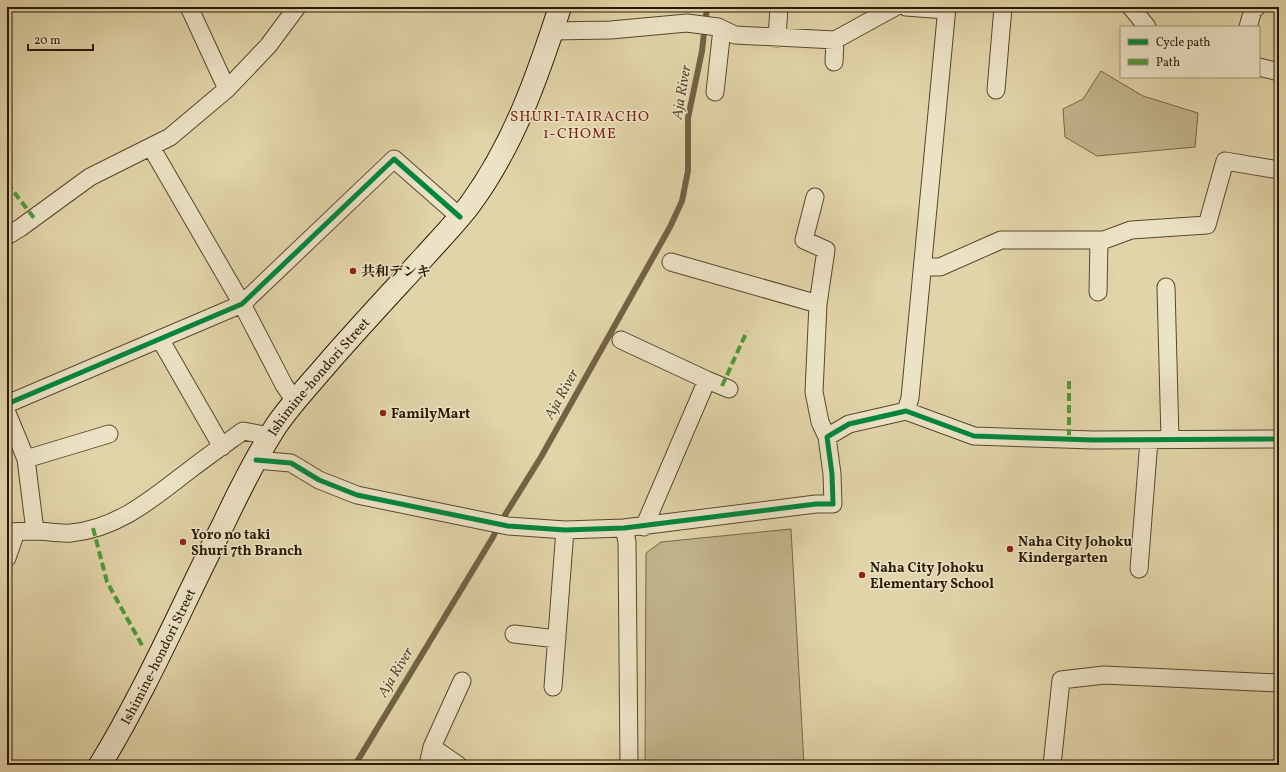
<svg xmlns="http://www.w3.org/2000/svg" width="1286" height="772" font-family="Vollkorn,'Noto Serif JP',serif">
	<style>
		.green { fill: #c2b48c; stroke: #756647 }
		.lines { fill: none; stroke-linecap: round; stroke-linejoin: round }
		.stream { stroke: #716344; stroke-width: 6 }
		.minor-casing { stroke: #56482c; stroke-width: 19 }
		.secondary-casing { stroke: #281902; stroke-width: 24 }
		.minor { stroke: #ece3c6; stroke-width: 17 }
		.secondary { stroke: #ece3c6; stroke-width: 22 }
		.quiet { stroke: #4e9939; stroke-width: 4; stroke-dasharray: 8 4; stroke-linecap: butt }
		.cycleway-casing { stroke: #ece3c6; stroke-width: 8 }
		.cycleway { stroke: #00873e; stroke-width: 5 }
		.poi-dot { fill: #8f2418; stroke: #ece3c6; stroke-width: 1.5 }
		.labels { text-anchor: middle; stroke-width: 3; stroke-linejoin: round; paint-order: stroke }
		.poi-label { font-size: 14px; font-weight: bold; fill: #281902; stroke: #ece3c6; text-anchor: start }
		.street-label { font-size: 14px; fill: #281902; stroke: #ece3c6 }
		.water-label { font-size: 15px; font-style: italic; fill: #594a2e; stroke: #ece3c6 }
		.neighbourhood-label { font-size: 15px; letter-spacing: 1px; fill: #7a1f14; stroke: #ece3c6 }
	</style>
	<rect width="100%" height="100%" fill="#e1d4a8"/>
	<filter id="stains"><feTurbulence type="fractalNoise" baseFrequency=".005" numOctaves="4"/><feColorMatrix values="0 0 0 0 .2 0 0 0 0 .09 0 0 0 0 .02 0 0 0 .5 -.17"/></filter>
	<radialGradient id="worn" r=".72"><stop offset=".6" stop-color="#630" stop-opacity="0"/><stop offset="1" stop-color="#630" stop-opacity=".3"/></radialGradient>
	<path class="green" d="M1101 71 1143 96 1198 113 1195 147 1097 156 1065 137 1063 109 1083 99Z
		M791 529 804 765H645L646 553 661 542Z"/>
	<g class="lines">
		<path class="stream" d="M355 765 493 537 500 523 541 457 670 227 682 201 688 171V118L702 51 707 7"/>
		<g class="minor-casing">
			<path id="minor" d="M189 7 227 89
				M906 7 946 10
				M1131 7 1147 27
				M1248 27 1253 10 1257 7
				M552 31 611 30 687 23 718 27 735 35 835 40
				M777 38 779 7
				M834 62 835 40 895 7
				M1259 67 1279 72
				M996 90 1003 7
				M715 92 722 29
				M151 147 242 304 284 385 295 401
				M815 197 804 240 826 250 818 304
				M7 236 20 228 90 177 170 137 227 89 268 46 297 7
				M671 262 818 304 814 392 820 422 827 437
				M923 267H940L1001 240H1104L1131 230 1207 225 1225 161 1279 170
				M1166 287 1170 439
				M1098 292 1099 240
				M160 339 222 447
				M621 340 707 380 644 527
				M707 380 729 389
				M7 404 242 304 394 159 460 217
				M906 411 910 398 947 7
				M7 413 26 459 35 531 7 532
				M26 459 109 434
				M256 460 291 463 319 480 357 495 508 526 565 530 624 528 816 504H833L832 474 827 437 849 424 906 411 974 436 1093 440 1279 439
				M624 528 627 542 629 765
				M35 531C46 531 59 534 71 533 120 528 154 497 191 469 208 456 225 444 243 431L270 436
				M7 558 16 532
				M1139 569 1149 440
				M514 634 557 639
				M553 687 565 530
				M432 747 458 765
				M428 765 432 747 462 681
				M1052 765 1061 680 1104 675 1279 683"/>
		</g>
		<g class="secondary-casing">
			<g id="secondary">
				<path id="s1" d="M100 765C147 688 182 605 223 525 239 491 256 457 276 426 291 404 310 384 327 364 359 327 392 292 424 257 440 239 457 222 471 203 514 144 538 75 560 7"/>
			</g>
		</g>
		<use href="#minor" class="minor"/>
		<use href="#secondary" class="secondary"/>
		<path class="quiet" d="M7 183 34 218
			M1069 381V439
			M722 386 747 331
			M93 528 107 582 143 647"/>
		<g class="cycleway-casing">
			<path id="cycleway" d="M7 404 242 304 394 159 460 217
				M256 460 291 463 319 480 357 495 508 526 565 530 624 528 816 504H833L832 474 827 437 849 424 906 411 974 436 1093 440 1279 439"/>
		</g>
		<use href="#cycleway" class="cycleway"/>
	</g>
	<g class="poi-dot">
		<circle cx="353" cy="271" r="4"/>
		<circle cx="383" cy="413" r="4"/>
		<circle cx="183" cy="542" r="4"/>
		<circle cx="1010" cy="549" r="4"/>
		<circle cx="862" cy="575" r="4"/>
	</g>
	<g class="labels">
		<g class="poi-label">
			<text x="361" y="276">共和デンキ</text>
			<text x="391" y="418">FamilyMart</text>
			<text x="191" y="539">Yoro no taki<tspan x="191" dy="16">Shuri 7th Branch</tspan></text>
			<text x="1018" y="546">Naha City Johoku<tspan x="1018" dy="16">Kindergarten</tspan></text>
			<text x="870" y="572">Naha City Johoku<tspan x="870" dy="16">Elementary School</tspan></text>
		</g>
		<g class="street-label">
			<text dy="5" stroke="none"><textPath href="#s1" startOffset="447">Ishimine-hondori Street</textPath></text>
			<text dy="5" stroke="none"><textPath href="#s1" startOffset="123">Ishimine-hondori Street</textPath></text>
		</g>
		<g class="water-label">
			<text transform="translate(681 92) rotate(-80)" y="5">Aja River</text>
			<text transform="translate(561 394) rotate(-61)" y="5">Aja River</text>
			<text transform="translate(395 672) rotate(-59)" y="5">Aja River</text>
		</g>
		<g class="neighbourhood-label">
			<text x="580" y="121">SHURI-TAIRACHO<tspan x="580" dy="17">1-CHOME</tspan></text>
		</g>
	</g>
	<rect width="1286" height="772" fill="none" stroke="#e1d4a8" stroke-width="24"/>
	<rect x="8" y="8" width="1270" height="756" fill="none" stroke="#281902" stroke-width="2"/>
	<rect x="12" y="12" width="1262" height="748" fill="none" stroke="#281902"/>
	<rect x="1120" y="26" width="140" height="52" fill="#ece3c6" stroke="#9e9278"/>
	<rect x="1128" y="39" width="20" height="6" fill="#00873e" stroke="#9e9278"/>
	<text x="1156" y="46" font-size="12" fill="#281902">Cycle path</text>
	<rect x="1128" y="59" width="20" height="6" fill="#4e9939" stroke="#9e9278"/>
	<text x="1156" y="66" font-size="12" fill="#281902">Path</text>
	<path d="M28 44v6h65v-6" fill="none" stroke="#281902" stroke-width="2"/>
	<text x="34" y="44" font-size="12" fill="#281902" stroke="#ece3c6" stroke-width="3" paint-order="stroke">20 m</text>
	<rect width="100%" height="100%" filter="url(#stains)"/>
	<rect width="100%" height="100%" fill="url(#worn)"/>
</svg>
